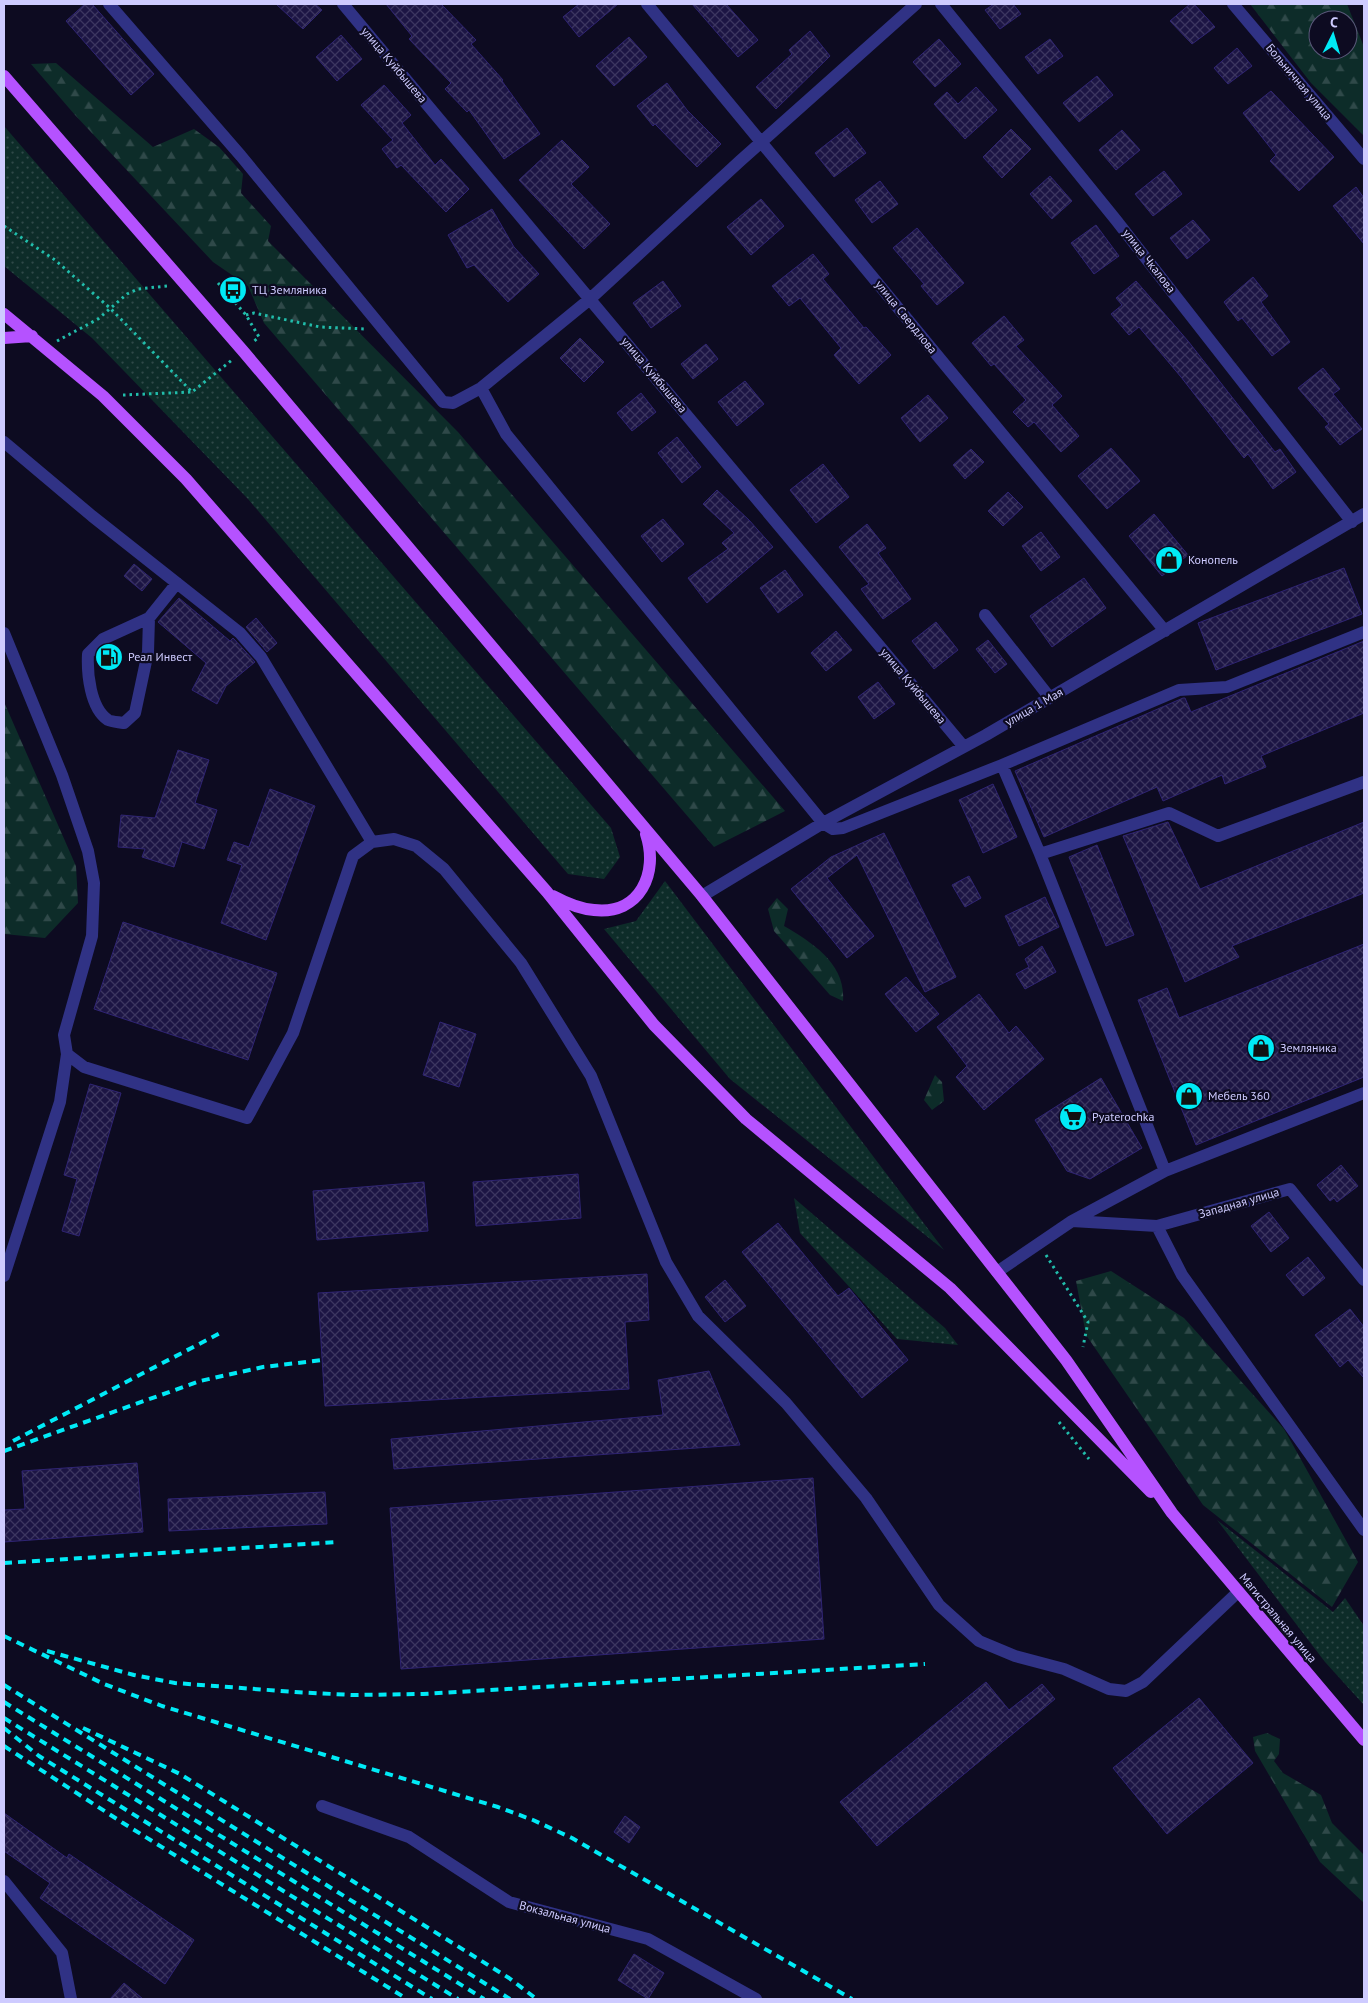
<svg xmlns="http://www.w3.org/2000/svg" width="1368" height="2003" font-family="'PT Sans',sans-serif">
	<style>
		.grass { fill: url(#grass-dots) }
		.forest { fill: url(#forest-firs); fill-rule: evenodd }
		.building { fill: url(#building-cross-hatch); stroke: #2f2473 }
		.lines { fill: none; stroke-linecap: round; stroke-linejoin: round }
		.path { stroke: #21bdab; stroke-width: 3; stroke-dasharray: 2.5 4; stroke-linecap: butt }
		.minor { stroke: #303285; stroke-width: 12 }
		.major { stroke: #b552ff; stroke-width: 12 }
		.rail { stroke: #00eaf6; stroke-width: 4; stroke-dasharray: 8 6; stroke-linecap: butt }
		.labels { text-anchor: middle; stroke-width: 4.5; stroke-linejoin: round; paint-order: stroke }
		.street-label { font-size: 12px; fill: #cecbff; stroke: #0d0b21 }
		.poi-label { font-size: 12px; fill: #cecbff; stroke: #0d0b21; text-anchor: start }
	</style>
	<defs>
		<pattern id="grass-dots" width="8" height="8" patternUnits="userSpaceOnUse" patternTransform="scale(1.25)"><rect width="8" height="8" fill="#0d2c29"/><path d="M2 2h.1M6 6h.1" fill="none" stroke="#2f4949" stroke-width="1.8" stroke-linecap="round"/></pattern>
		<pattern id="forest-firs" width="22" height="20" patternUnits="userSpaceOnUse" patternTransform="scale(1.25)"><rect width="22" height="20" fill="#0d2c29"/><path d="M5 1l3.5 6h-7zM16 11l3.5 6h-7z" fill="#2f4949"/></pattern>
		<pattern id="building-cross-hatch" width="8" height="8" patternUnits="userSpaceOnUse" patternTransform="scale(1.25)"><rect width="8" height="8" fill="#1c1544"/><path d="M0 0l8 8M0 8l8-8" fill="none" stroke="#3c3660"/></pattern>
	</defs>
	<rect width="100%" height="100%" fill="#0d0b21"/>
	<path class="grass" d="M4 126 611 828 620 857 604 879 568 874 248 499 92 338 4 266Z
		M665 881 944 1250 730 1079 604 929 636 921Z
		M794 1198 945 1328 958 1345 897 1339 800 1233Z
		M1217 1520 1333 1612 1345 1598 1364 1626V1705L1325 1662Z"/>
	<path class="forest" d="M1250 4H1347L1364 47V136L1311 83ZM1318 20H1348V50H1318Z
		M56 63 153 147 194 129 219 147 243 174 241 193 271 226 268 241 458 432 785 811 714 847 264 323 248 286 213 262 75 115 31 64Z
		M4 702 76 866 78 903 45 938 4 934Z
		M777 898 788 909 784 926C813 943 846 964 843 1001L830 995 774 931 768 909Z
		M935 1075 942 1082 944 1101 932 1110 924 1100Z
		M1111 1271 1184 1318 1284 1429 1358 1562 1332 1607 1203 1505 1086 1335 1076 1281Z
		M1267 1733 1280 1739 1279 1754 1274 1761 1283 1773 1321 1795 1332 1823 1364 1855V1903L1320 1862 1255 1751 1253 1737Z"/>
	<path class="building" d="M85 4H92L154 74 131 95 66 21Z
		M276 4H315L322 10 303 29Z
		M386 4H441L476 40 471 44 503 80 502 81 540 134 504 159 469 110 467 112 445 89 451 83 409 39 412 36Z
		M579 4H618L579 37 563 17Z
		M692 4H726L758 40 738 57Z
		M994 4H1013L1021 14 1000 29 985 10Z
		M1190 4H1194L1215 27 1192 44 1170 21Z
		M810 31 830 56 776 109 756 87 792 54 789 50Z
		M341 35 362 59 337 81 316 57Z
		M629 37 647 57 614 86 596 66Z
		M939 39 961 64 935 87 913 62Z
		M1050 39 1063 56 1038 74 1025 57Z
		M1237 48 1252 66 1228 84 1214 68Z
		M1097 76 1113 95 1079 122 1063 103Z
		M667 83 687 110 721 144 697 167 655 124 653 126 637 106Z
		M384 85 411 115 402 123 435 165 441 159 469 189 446 212 401 165 397 168 382 149 393 140 361 105Z
		M976 87 997 110 965 139 934 104 947 92 958 104Z
		M1271 91 1334 157 1299 191 1270 161 1276 155 1243 113Z
		M847 128 866 153 834 177 815 153Z
		M1011 129 1031 149 1002 178 983 157Z
		M1122 130 1140 150 1116 170 1099 150Z
		M562 140 589 167 571 184 610 224 584 249 519 180Z
		M1164 171 1182 194 1153 216 1135 194Z
		M1050 176 1072 201 1052 219 1030 194Z
		M880 181 898 204 872 223 855 200Z
		M1356 187 1364 198V244L1333 206Z
		M761 199 784 226 751 255 727 227Z
		M492 209 514 247 539 274 508 302 474 265 467 268 448 235Z
		M1193 220 1210 240 1187 259 1170 238Z
		M1096 225 1119 256 1094 274 1071 243Z
		M917 228 964 283 937 305 921 286 924 284 893 248Z
		M813 254 829 274 823 279 864 328 866 327 891 355 859 384 834 355 841 348 800 298 789 306 772 286Z
		M1253 277 1268 296 1261 302 1290 342 1272 356 1242 318 1238 321 1224 302Z
		M663 281 681 306 651 328 633 303Z
		M1136 281 1188 341 1275 452 1280 449 1296 472 1273 489 1248 454 1244 458 1181 377 1139 327 1129 335 1111 314 1122 305 1116 298Z
		M1004 316 1024 340 1016 346 1062 396 1052 405 1079 436 1061 452 1034 422 1028 427 1013 412 1026 400 994 364 991 366 972 343Z
		M580 338 604 362 584 382 560 358Z
		M706 344 718 359 693 379 681 364Z
		M1323 368 1340 389 1333 394 1362 429 1340 445 1325 427 1329 424 1298 388Z
		M745 381 764 404 737 426 718 402Z
		M641 393 656 412 632 431 617 413Z
		M928 395 948 418 920 442 901 418Z
		M677 437 701 467 682 483 658 453Z
		M1111 448 1140 481 1107 509 1078 476Z
		M971 449 984 462 965 479 953 465Z
		M823 464 849 497 816 523 790 490Z
		M717 490 749 520 773 547 707 603 688 578 728 549 722 543 734 533 703 504Z
		M1008 492 1023 507 1003 526 988 511Z
		M1154 514 1188 555 1162 576 1129 536Z
		M663 519 684 544 662 562 641 536Z
		M867 524 886 548 878 553 911 599 883 619 861 589 869 584 839 547Z
		M1041 532 1060 557 1041 571 1022 546Z
		M134 564 152 579 142 591 124 576Z
		M1344 568 1362 614 1216 670 1198 623Z
		M785 570 803 595 778 613 760 588Z
		M1084 578 1106 608 1052 647 1030 616Z
		M179 598 230 641 233 638 234 639 255 662 226 686 217 704 192 690 206 663 158 622Z
		M256 618 277 643 267 652 246 627Z
		M936 622 958 650 934 669 912 641Z
		M836 631 852 650 826 671 811 653Z
		M988 640 1007 664 995 673 976 649Z
		M1364 641V713L1261 756 1266 767 1225 784 1222 775 1163 801 1157 787 1044 837 1015 771 1183 698H1185L1191 712Z
		M878 682 895 704 874 719 858 697Z
		M178 750 209 760 195 803 217 810 204 849 182 842 174 867 142 857 145 849 118 847 121 815 155 818Z
		M993 784 1017 837 983 853 959 800Z
		M270 789 315 806 266 940 221 923 242 865 227 860 234 842 249 847Z
		M1168 822 1200 889 1364 822V893L1232 946 1239 957 1185 982 1123 836Z
		M884 833 956 977 925 992 857 855 827 878 874 936 847 958 791 889 831 857Z
		M1097 845 1134 935 1106 946 1069 857Z
		M969 876 981 898 965 907 952 885Z
		M1045 897 1059 927 1019 946 1005 916Z
		M123 922 277 973 248 1060 94 1009Z
		M1364 944V1077L1196 1145 1138 1000 1167 988 1179 1018Z
		M1042 946 1056 972 1025 989 1016 974 1029 967 1025 959Z
		M906 977 939 1014 916 1032 885 994Z
		M979 994 1009 1033 1016 1026 1044 1059 984 1110 956 1077 967 1066 937 1027Z
		M440 1022 476 1034 459 1087 423 1075Z
		M1101 1078 1142 1148 1090 1179 1067 1171 1035 1120Z
		M90 1084 121 1093 79 1236 62 1231 77 1179 64 1175Z
		M1341 1165 1358 1186 1337 1202 1334 1198 1330 1201 1317 1185Z
		M578 1174 581 1218 476 1226 473 1182Z
		M424 1182 428 1231 317 1240 313 1191Z
		M1269 1212 1289 1238 1271 1252 1251 1226Z
		M778 1223 838 1296 849 1288 908 1360 862 1398 742 1252Z
		M1308 1257 1325 1278 1303 1296 1286 1275Z
		M647 1274 649 1320 625 1322 629 1389 325 1406 318 1293Z
		M725 1280 746 1306 725 1322 705 1297Z
		M1350 1309 1364 1327V1378L1348 1360 1340 1367 1315 1335Z
		M709 1371 740 1445 394 1469 391 1439 663 1415 658 1380Z
		M137 1463 143 1532 4 1542V1510L25 1509 22 1471Z
		M813 1478 824 1639 401 1669 390 1508Z
		M325 1492 327 1524 169 1531 168 1499Z
		M986 1682 1009 1710 1042 1684 1055 1699 877 1846 840 1802Z
		M1199 1698 1253 1763 1167 1834 1113 1768Z
		M4 1813 67 1858 69 1854 194 1940 165 1984 40 1898 50 1883 4 1851Z
		M625 1816 640 1827 629 1843 614 1832Z
		M634 1954 664 1973 648 1999 618 1980Z
		M124 1983 143 1999H110Z"/>
	<g class="lines">
		<path class="path" d="M4 226 55 260 110 308 192 392 232 360
			M218 283 246 315 259 337 252 343
			M246 315 254 313 320 327 366 329
			M57 341 98 319 127 294 138 289 167 286
			M123 395 192 392
			M1046 1255 1088 1322 1083 1347
			M1059 1422 1089 1459"/>
		<path class="minor" d="M109 4 241 156 443 402 453 403 481 388 590 299 740 161 916 4
			M343 4 964 747
			M647 4 1165 631
			M941 4 1116 220 1352 522
			M1233 4 1364 159
			M481 388 506 434 823 823 833 829 843 828 1002 765 1179 690 1227 687 1364 632
			M4 442 92 516 240 633 261 657 372 842
			M985 615 1050 698
			M149 618 148 652 135 713 124 723C119 722 112 722 108 720 90 708 87 673 88 654L103 639 149 618 177 583
			M4 633 62 775 88 851 94 883 92 936 64 1035 67 1054 84 1067 247 1118 293 1033 353 856 372 842 394 839 416 846 444 869 521 963 591 1076 666 1262 698 1316 786 1403 866 1498 939 1605 979 1641 1015 1656 1064 1669 1109 1689 1126 1691 1143 1682 1238 1592
			M1002 765 1040 854
			M702 896 823 823 986 735 1364 514
			M1165 1171 1040 854 1169 813 1218 836 1364 782
			M1072 1221 1157 1226 1290 1189 1364 1280
			M1157 1226 1182 1275 1364 1530
			M997 1272 1072 1221 1165 1171 1364 1093
			M4 1276 60 1102 67 1054
			M322 1806 409 1837 509 1902 648 1939 756 1999
			M4 1881 62 1953 71 1999"/>
		<path class="major" d="M4 76 243 351 702 896 1066 1360 1172 1513 1364 1740
			M4 314 103 396 186 479 547 892 654 1025 746 1119 950 1288 1151 1492
			M4 338 32 336
			M553 896C566 903 579 909 594 910 640 915 659 873 646 834"/>
		<path class="rail" d="M13 1441 224 1331
			M4 1451 200 1381 263 1367 323 1360
			M4 1563 339 1542
			M4 1636 104 1684 162 1706 498 1807 533 1820 572 1838 852 1999
			M47 1651 134 1675 175 1683 295 1692 352 1695 423 1694 925 1664
			M4 1685 510 1999
			M4 1702 484 1999
			M4 1718 458 1999
			M4 1728 39 1756 432 1999
			M83 1728 180 1774 509 1978 534 1997
			M4 1746 123 1823 407 1999"/>
	</g>
	<defs>
		<g id="bus-disc" transform="scale(1.4375)"><circle r="9.5" fill="#00eaf6" stroke="#0d0b21"/><path d="M-5-6H5V4H4V6H2V4H-2V6H-4V4H-5ZM-3.5-4V0h7V-4ZM-3.5 1.2v1.5H-2V1.2ZM2 1.2v1.5H3.5V1.2Z" fill="#111"/></g>
		<g id="shop-disc" transform="scale(1.4375)"><circle r="9.5" fill="#00eaf6" stroke="#0d0b21"/><path d="M-5-2.5h2.3a2.7 3.5 0 0 1 5.4 0H5L5.5 6h-11ZM-1.5-2.5h3a1.5 2.3 0 0 0-3 0Z" fill="#111"/></g>
		<g id="fuel-disc" transform="scale(1.4375)"><circle r="9.5" fill="#00eaf6" stroke="#0d0b21"/><path d="M-5.5-6h7V0h2V4h1.3V-2.5L3-4.5l.8-.8L6-3V5H2.5V1h-1V6h-7ZM-4.2-4.7v3.2H.2V-4.7Z" fill="#111"/></g>
		<g id="supermarket-disc" transform="scale(1.4375)"><circle r="9.5" fill="#00eaf6" stroke="#0d0b21"/><path d="M-6-5.5h2.5l.6 2H6L4.5 2H-2.5L-4.4-4H-6ZM-1.5 3.2a1.3 1.3 0 1 0 .1 0ZM3 3.2a1.3 1.3 0 1 0 .1 0Z" fill="#111"/></g>
	</defs>
	<g fill-rule="evenodd">
		<use href="#bus-disc" x="233" y="290"/>
		<use href="#shop-disc" x="1169" y="560"/>
		<use href="#fuel-disc" x="109" y="657"/>
		<use href="#shop-disc" x="1261" y="1048"/>
		<use href="#shop-disc" x="1189" y="1096"/>
		<use href="#supermarket-disc" x="1073" y="1117"/>
	</g>
	<g class="labels">
		<g class="street-label">
			<text transform="translate(394 65) rotate(50)" y="4">улица Куйбышева</text>
			<text transform="translate(1299 82) rotate(50)" y="4">Больничная улица</text>
			<text transform="translate(1149 261) rotate(52)" y="4">улица Чкалова</text>
			<text transform="translate(906 317) rotate(51)" y="4">улица Свердлова</text>
			<text transform="translate(654 375) rotate(50)" y="4">улица Куйбышева</text>
			<text transform="translate(913 686) rotate(50)" y="4">улица Куйбышева</text>
			<text transform="translate(1034 707) rotate(-30)" y="4">улица 1 Мая</text>
			<text transform="translate(1239 1203) rotate(-16)" y="4">Западная улица</text>
			<text transform="translate(1278 1618) rotate(50)" y="4">Магистральная улица</text>
			<text transform="translate(565 1917) rotate(15)" y="4">Вокзальная улица</text>
		</g>
		<g class="poi-label">
			<text x="252" y="294">ТЦ Земляника</text>
			<text x="1188" y="564">Конопель</text>
			<text x="128" y="661">Реал Инвест</text>
			<text x="1280" y="1052">Земляника</text>
			<text x="1208" y="1100">Мебель 360</text>
			<text x="1092" y="1121">Pyaterochka</text>
		</g>
	</g>
	<rect width="1368" height="2003" fill="none" stroke="#cecbff" stroke-width="10"/>
	<g transform="translate(1333 35) rotate(5)"><circle r="24" fill="#0d0b21" stroke="#5a587a"/>
	<path d="M0-4L9 19L0 12L-9 19Z" fill="#00eaf6"/>
	<text y="-8" font-size="14" font-weight="bold" text-anchor="middle" fill="#cecbff">С</text>
	</g>
</svg>
